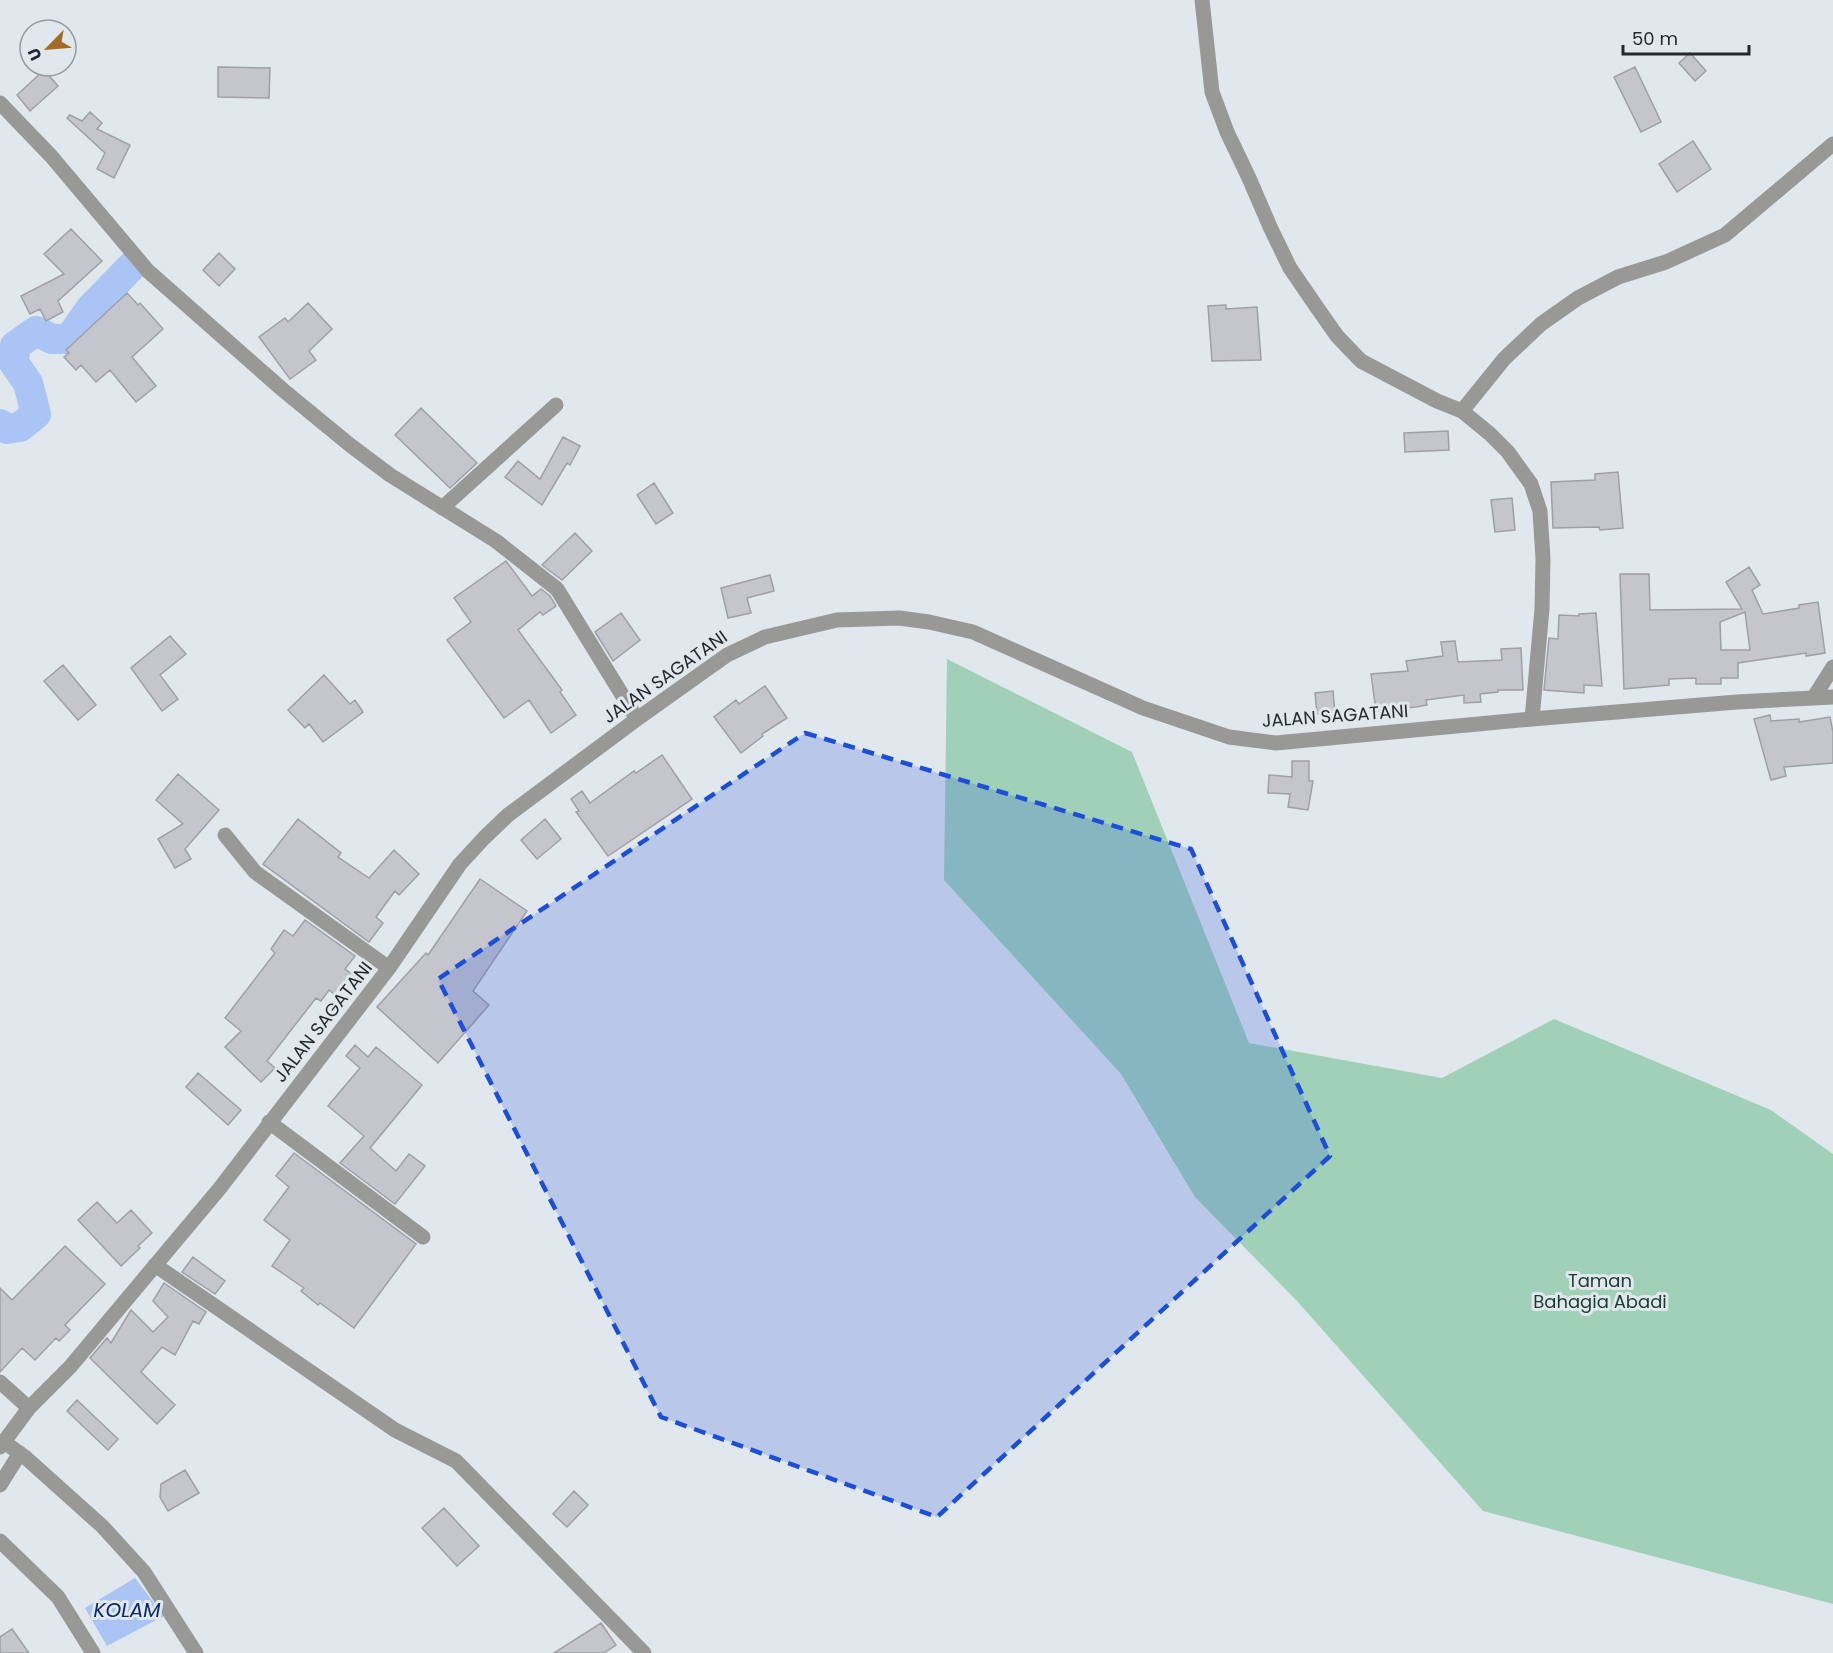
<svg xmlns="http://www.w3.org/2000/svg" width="1833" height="1653" font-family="Poppins,sans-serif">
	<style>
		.green { fill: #a1d0b9 }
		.water { fill: #aac4f5 }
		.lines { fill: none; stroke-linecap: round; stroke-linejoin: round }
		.river { stroke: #aac4f5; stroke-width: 30 }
		.building { fill: #c5c5cd; stroke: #9f9fa7; stroke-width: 1.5; fill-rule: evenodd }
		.minor { stroke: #989996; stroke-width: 15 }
		.marked { fill: #1d4ed8; fill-opacity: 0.2; stroke: #1d4ed8; stroke-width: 4.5; stroke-dasharray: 12 8; stroke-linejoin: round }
		.labels { text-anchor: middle; stroke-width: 6; stroke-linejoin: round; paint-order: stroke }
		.street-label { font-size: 18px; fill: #26292b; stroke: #e0e7ed }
		.park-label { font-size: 18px; fill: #1a3d2e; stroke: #e0e7ed }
		.water-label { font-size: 20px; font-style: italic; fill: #07286b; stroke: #e0e7ed }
	</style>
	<rect width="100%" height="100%" fill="#e0e7ed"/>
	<path class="green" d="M947 659 1132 752 1249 1043 1442 1078 1554 1019 1771 1110 1833 1154V1604L1483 1511 1297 1301 1195 1197 1121 1074 944 880Z"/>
	<path class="water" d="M135 1578 164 1616 107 1646 85 1608Z"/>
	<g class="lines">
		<path class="river" d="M0 424 7 429 20 427 36 414 28 383 14 363 15 346 36 331 52 339H69L91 308 132 266"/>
	</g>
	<path class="building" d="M1690 53 1706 71 1695 81 1679 63Z
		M218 67 270 68 269 98 218 97Z
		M1635 67 1661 122 1641 132 1614 77Z
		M44 70 58 86 30 111 17 95Z
		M90 112 102 123 97 129 130 145 114 178 97 169 105 153 67 118 70 115 82 121Z
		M1693 141 1711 169 1677 192 1659 164Z
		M71 229 102 261 58 301 63 312 46 321 40 309 30 314 21 296 64 274 44 254Z
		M219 253 235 269 219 286 203 270Z
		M127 293 138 305 140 303 163 329 132 357 156 386 136 402 110 370 96 382 81 365 76 370 64 357 69 353 66 350Z
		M308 303 332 329 309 351 316 360 290 379 259 337 285 318 288 322Z
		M1226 305V309L1257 307 1261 360 1212 361 1208 306Z
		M421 408 477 463 450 488 395 435Z
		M1448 431 1449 450 1405 452 1404 433Z
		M563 437 580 446 570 465 567 463 542 505 505 477 518 461 540 479Z
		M1618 472 1623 528 1600 530 1599 527 1553 528 1551 482 1595 480V474Z
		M654 483 673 513 656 524 637 495Z
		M1512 498 1515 530 1495 532 1491 500Z
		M575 533 592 551 562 580 542 565Z
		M506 561 532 596 541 589 550 596 556 606 543 615 540 612 518 630 562 690 560 692 576 715 551 733 529 700 504 718 447 640 471 622 454 598Z
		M1749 567 1760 585 1752 590 1763 614 1799 608V605L1818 602 1825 653 1806 656V653L1738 663V678H1721V684H1696V678L1669 679V685L1624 689 1620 574H1649L1650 610 1742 609 1726 582ZM1745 612 1750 650H1721L1720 622Z
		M770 575 774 591 747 598 751 613 728 618 721 588Z
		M621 613 640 640 613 661 595 632Z
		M1596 613 1602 686 1584 685V693L1544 690 1549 638 1558 639 1559 615 1579 616V614Z
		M170 636 186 654 160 675 178 699 162 711 131 668Z
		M1455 641 1458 662 1502 660 1501 649 1521 648 1523 690H1498V692L1480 694 1481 702 1464 703V695L1426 700 1427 705 1416 707 1376 711 1371 674 1408 671 1406 661 1443 656 1441 642Z
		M63 665 96 705 78 720 44 681Z
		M324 675 350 704 355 700 363 712 323 742 309 724 305 728 288 710Z
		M765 686 787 718 762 734 763 736 741 753 714 717 736 700 739 704Z
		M1333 691 1335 713 1317 714 1315 693Z
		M1770 715 1771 721 1799 719V722L1830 717 1833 732V763L1784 767 1786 776 1771 780 1754 719Z
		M662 755 692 799 608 856 576 812 579 811 571 799 582 791 590 803 634 771 636 773Z
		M1292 761H1309V781H1313L1308 810 1288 807 1290 794 1268 793 1269 775 1292 777Z
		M178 774 219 810 185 849 191 859 175 868 158 839 183 824 156 800Z
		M298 819 341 853 338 857 369 878 394 850 419 874 399 895 395 891 376 917 383 923 369 942 263 864Z
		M545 819 561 839 537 859 521 840Z
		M480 879 527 911 473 991 489 1005 438 1063 377 1007 426 953 428 955Z
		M305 920 355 956 345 969 353 975 338 997 329 990 321 1001 316 998 267 1061 275 1068 261 1082 225 1047 241 1031 225 1018 275 953 271 949 284 930 293 936Z
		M355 1045 368 1057 376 1047 422 1085 370 1148 396 1171 409 1154 425 1166 395 1204 340 1163 364 1136 328 1106 360 1068 346 1056Z
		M198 1073 241 1110 228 1125 186 1087Z
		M294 1153 416 1244 354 1328 320 1303 318 1305 301 1291 304 1288 272 1266 290 1240 264 1220 289 1187 276 1176Z
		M97 1202 117 1223 131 1210 152 1233 138 1246 140 1248 121 1266 78 1220Z
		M65 1246 105 1284 65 1325 70 1330 59 1341 56 1338 35 1360 22 1348 0 1372V1288L12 1300Z
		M193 1257 225 1281 215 1294 182 1272Z
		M164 1283 206 1312 199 1324 193 1321 175 1355 162 1347 141 1372 175 1405 157 1424 90 1358 107 1338 111 1343 131 1310 153 1332 168 1317 153 1301Z
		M77 1400 118 1439 108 1450 67 1411Z
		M185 1470 199 1493 168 1511 160 1497 161 1484Z
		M574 1491 588 1505 567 1527 553 1514Z
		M444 1508 479 1546 457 1566 422 1528Z
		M601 1623 616 1645 604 1653H554Z
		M12 1629 29 1653H0V1637Z"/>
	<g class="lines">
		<path class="minor" d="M1202 0 1212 92 1227 132 1249 178 1271 229 1290 268 1316 306 1337 336 1361 361 1437 401 1462 411 1490 434 1508 452 1531 484 1540 511 1543 559 1542 609 1532 719
			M0 103 51 156 148 271 283 390 350 445 390 475 496 541 557 589 637 719
			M1462 411 1504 359 1541 324 1578 298 1618 277 1666 262 1725 235 1833 144
			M442 508 556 405
			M1814 697 1833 667
			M225 835 255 872 389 968
			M269 1122 423 1237
			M155 1265 395 1430 456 1461 644 1653
			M0 1382 29 1408
			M4 1442 25 1457 102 1526 144 1572 196 1653
			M0 1447 29 1408 70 1367 220 1188 389 968 460 864 484 838 508 815 637 719 727 655 765 637 837 620 899 618 929 622 973 632 1143 708 1229 737 1276 743 1532 719 1737 702 1833 697
			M0 1485 20 1453
			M0 1541 58 1597 93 1653"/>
	</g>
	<path class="marked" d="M805 733 1191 849 1330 1156 937 1517 661 1417 438 979Z"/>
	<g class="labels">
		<g class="street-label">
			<text transform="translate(665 677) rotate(-35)" y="6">JALAN SAGATANI</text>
			<text transform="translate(1335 716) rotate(-4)" y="6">JALAN SAGATANI</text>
			<text transform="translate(323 1022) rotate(-52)" y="6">JALAN SAGATANI</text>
		</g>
		<g class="park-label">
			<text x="1600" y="1287">Taman<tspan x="1600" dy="21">Bahagia Abadi</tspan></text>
		</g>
		<g class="water-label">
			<text x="127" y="1617">KOLAM</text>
		</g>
	</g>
	<g transform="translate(48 48) rotate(245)"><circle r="28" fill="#e0e7ed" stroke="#969b9f" stroke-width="1.5"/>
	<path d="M0-4.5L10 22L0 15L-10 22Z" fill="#a26c26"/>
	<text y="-9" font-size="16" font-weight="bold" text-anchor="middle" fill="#26292b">U</text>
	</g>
	<path d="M1623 45v9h126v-9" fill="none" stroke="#26292b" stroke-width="3"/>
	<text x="1632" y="45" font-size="18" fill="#26292b" stroke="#e0e7ed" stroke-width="4.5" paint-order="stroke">50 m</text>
</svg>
